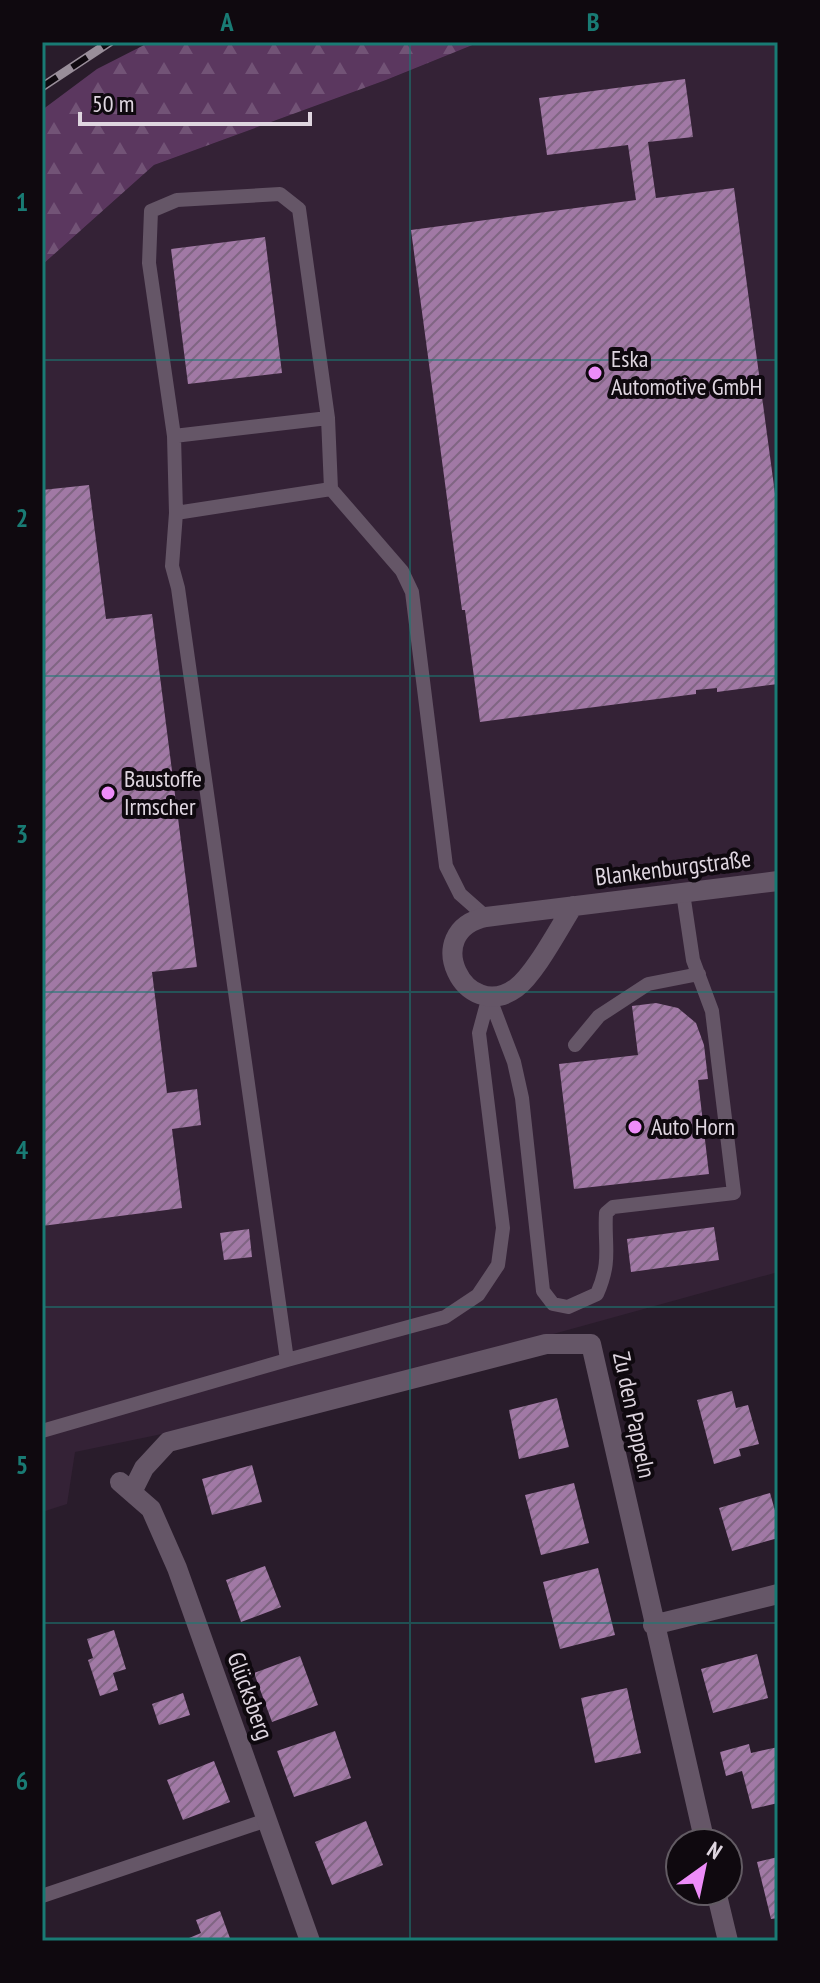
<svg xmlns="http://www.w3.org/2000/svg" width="820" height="1983" font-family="'PT Sans Narrow',sans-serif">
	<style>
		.built { fill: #342236 }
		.forest { fill: url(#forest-firs) }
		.building { fill: url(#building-hatch) }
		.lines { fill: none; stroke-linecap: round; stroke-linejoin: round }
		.lane { stroke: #655667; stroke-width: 14 }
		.street { stroke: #655667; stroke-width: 20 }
		.rail-casing { stroke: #998e9a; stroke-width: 9 }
		.rail { stroke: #0f090f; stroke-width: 6; stroke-dasharray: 18; stroke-linecap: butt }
		.grid { fill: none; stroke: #197b74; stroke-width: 2; stroke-opacity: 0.55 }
		.poi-dot { fill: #ed8cf9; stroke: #0f090f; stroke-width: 3 }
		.labels { text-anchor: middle; stroke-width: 8; stroke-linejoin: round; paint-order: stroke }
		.poi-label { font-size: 24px; fill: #dfd6e0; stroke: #0f090f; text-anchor: start }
		.street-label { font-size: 24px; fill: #dfd6e0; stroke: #0f090f }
		.neatline { fill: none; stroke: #197b74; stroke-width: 3 }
		.grid-label { font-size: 26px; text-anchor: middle; font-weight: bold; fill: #197b74 }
	</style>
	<defs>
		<pattern id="forest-firs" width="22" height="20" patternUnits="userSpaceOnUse" patternTransform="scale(2)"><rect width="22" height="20" fill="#5b375f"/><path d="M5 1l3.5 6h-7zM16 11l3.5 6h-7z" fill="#725376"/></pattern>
		<pattern id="building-hatch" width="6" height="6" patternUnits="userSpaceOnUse" patternTransform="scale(2)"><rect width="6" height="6" fill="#a179a5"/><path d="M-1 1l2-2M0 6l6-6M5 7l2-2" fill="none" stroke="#806583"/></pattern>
	</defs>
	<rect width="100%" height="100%" fill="#291c2b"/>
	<path class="built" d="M480 42H778V1272L278 1410 75 1452 67 1504 42 1512V265L154 165 386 80Z"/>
	<path class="forest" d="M150 42H480L386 80 154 165 42 265V110L97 69Z"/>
	<path class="building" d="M685 79 693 137 648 142 656 198 734 188 778 516V684L717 692V688L696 690V694L480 722 465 610H462L411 230 636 200 628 145 547 155 539 98Z
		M265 237 282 373 188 384 171 249Z
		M89 485 106 619 152 614 197 967 152 972 167 1093 197 1089 201 1125 172 1129 182 1208 42 1226V490Z
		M656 1003 678 1008 696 1023 704 1045 708 1079 698 1080 709 1174 574 1189 559 1064 638 1055 632 1006Z
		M714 1227 719 1260 631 1272 627 1239Z
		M249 1229 252 1257 224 1260 220 1233Z
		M732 1391 736 1408 748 1405 759 1444 739 1449 741 1456 714 1464 697 1400Z
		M557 1398 569 1447 519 1459 509 1410Z
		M252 1465 262 1502 212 1515 202 1479Z
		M574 1483 589 1543 541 1555 525 1495Z
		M770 1493 778 1521V1538L732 1551 719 1508Z
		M265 1566 281 1607 241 1622 226 1580Z
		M598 1568 615 1635 560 1649 543 1582Z
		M114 1630 126 1669 113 1673 118 1690 100 1696 88 1660 93 1658 87 1639Z
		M757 1654 768 1698 713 1713 701 1669Z
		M300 1656 318 1705 272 1722 254 1673Z
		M627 1688 641 1753 595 1763 581 1698Z
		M183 1693 190 1715 159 1725 152 1704Z
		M335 1731 351 1778 294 1797 277 1751Z
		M749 1744 751 1753 778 1747V1803L752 1809 742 1771 726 1776 720 1752Z
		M214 1761 230 1802 183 1820 167 1780Z
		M366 1821 383 1865 332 1885 315 1842Z
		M778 1857V1918L771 1919 757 1862Z
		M220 1911 231 1941H182L201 1933 196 1920Z"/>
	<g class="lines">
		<path class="lane" d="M174 436 328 418
			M331 489 176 513 172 566 178 588 287 1360 445 1317 478 1295 498 1265 503 1228 479 1033 489 996
			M176 513 174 436 149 263 151 211 177 200 280 194 299 209 328 418 331 489 402 571 412 592 446 866 460 894 486 917
			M489 996 514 1062 522 1098 543 1291 553 1304 568 1307 597 1294C612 1260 604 1246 606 1213L613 1207 734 1193 712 1011 693 960 683 893
			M575 1045 599 1016 648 984 699 974
			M42 1431 287 1360
			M42 1896 267 1820"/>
		<path class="street" d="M573 906C559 928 535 974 516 988 465 1025 419 931 486 917L778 881
			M120 1482 151 1509 177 1568 310 1941
			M132 1492 144 1468 168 1442 546 1344H591L705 1843
			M653 1625 778 1594
			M716 1891 728 1941"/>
		<g class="rail-casing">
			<path id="rail" d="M42 87 110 42"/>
		</g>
		<use href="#rail" class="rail"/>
	</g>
	<path class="grid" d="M410 42V1941M42 360H778M42 676H778M42 992H778M42 1307H778M42 1623H778"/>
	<g class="poi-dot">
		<circle cx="595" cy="373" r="8"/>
		<circle cx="108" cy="793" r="8"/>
		<circle cx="635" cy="1127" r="8"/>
	</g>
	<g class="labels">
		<g class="poi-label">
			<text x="611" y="367">Eska<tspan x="611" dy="28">Automotive GmbH</tspan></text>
			<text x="124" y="787">Baustoffe<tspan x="124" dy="28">Irmscher</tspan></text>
			<text x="651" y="1135">Auto Horn</text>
		</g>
		<g class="street-label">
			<text transform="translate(673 868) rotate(-7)" y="8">Blankenburgstraße</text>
			<text transform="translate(634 1415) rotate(78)" y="8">Zu den Pappeln</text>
			<text transform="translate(250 1696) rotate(70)" y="8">Glücksberg</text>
		</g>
	</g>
	<rect width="820" height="1983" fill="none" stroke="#0f090f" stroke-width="88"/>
	<g transform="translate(704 1867) rotate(33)"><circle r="38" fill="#0f090f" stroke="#625b63" stroke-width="2"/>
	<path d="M0-6L14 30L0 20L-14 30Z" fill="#ed8cf9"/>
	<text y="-12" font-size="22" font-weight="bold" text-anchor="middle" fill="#dfd6e0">N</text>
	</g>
	<path d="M80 112v12h230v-12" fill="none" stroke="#dfd6e0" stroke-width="4"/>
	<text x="92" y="112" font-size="24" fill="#dfd6e0" stroke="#0f090f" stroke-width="6" paint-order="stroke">50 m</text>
	<rect x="44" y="44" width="732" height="1895" class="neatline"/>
	<g class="grid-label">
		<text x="227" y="31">A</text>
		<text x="593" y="31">B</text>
		<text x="22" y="211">1</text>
		<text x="22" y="527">2</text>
		<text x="22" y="843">3</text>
		<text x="22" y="1159">4</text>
		<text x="22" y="1474">5</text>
		<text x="22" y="1790">6</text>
	</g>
</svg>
